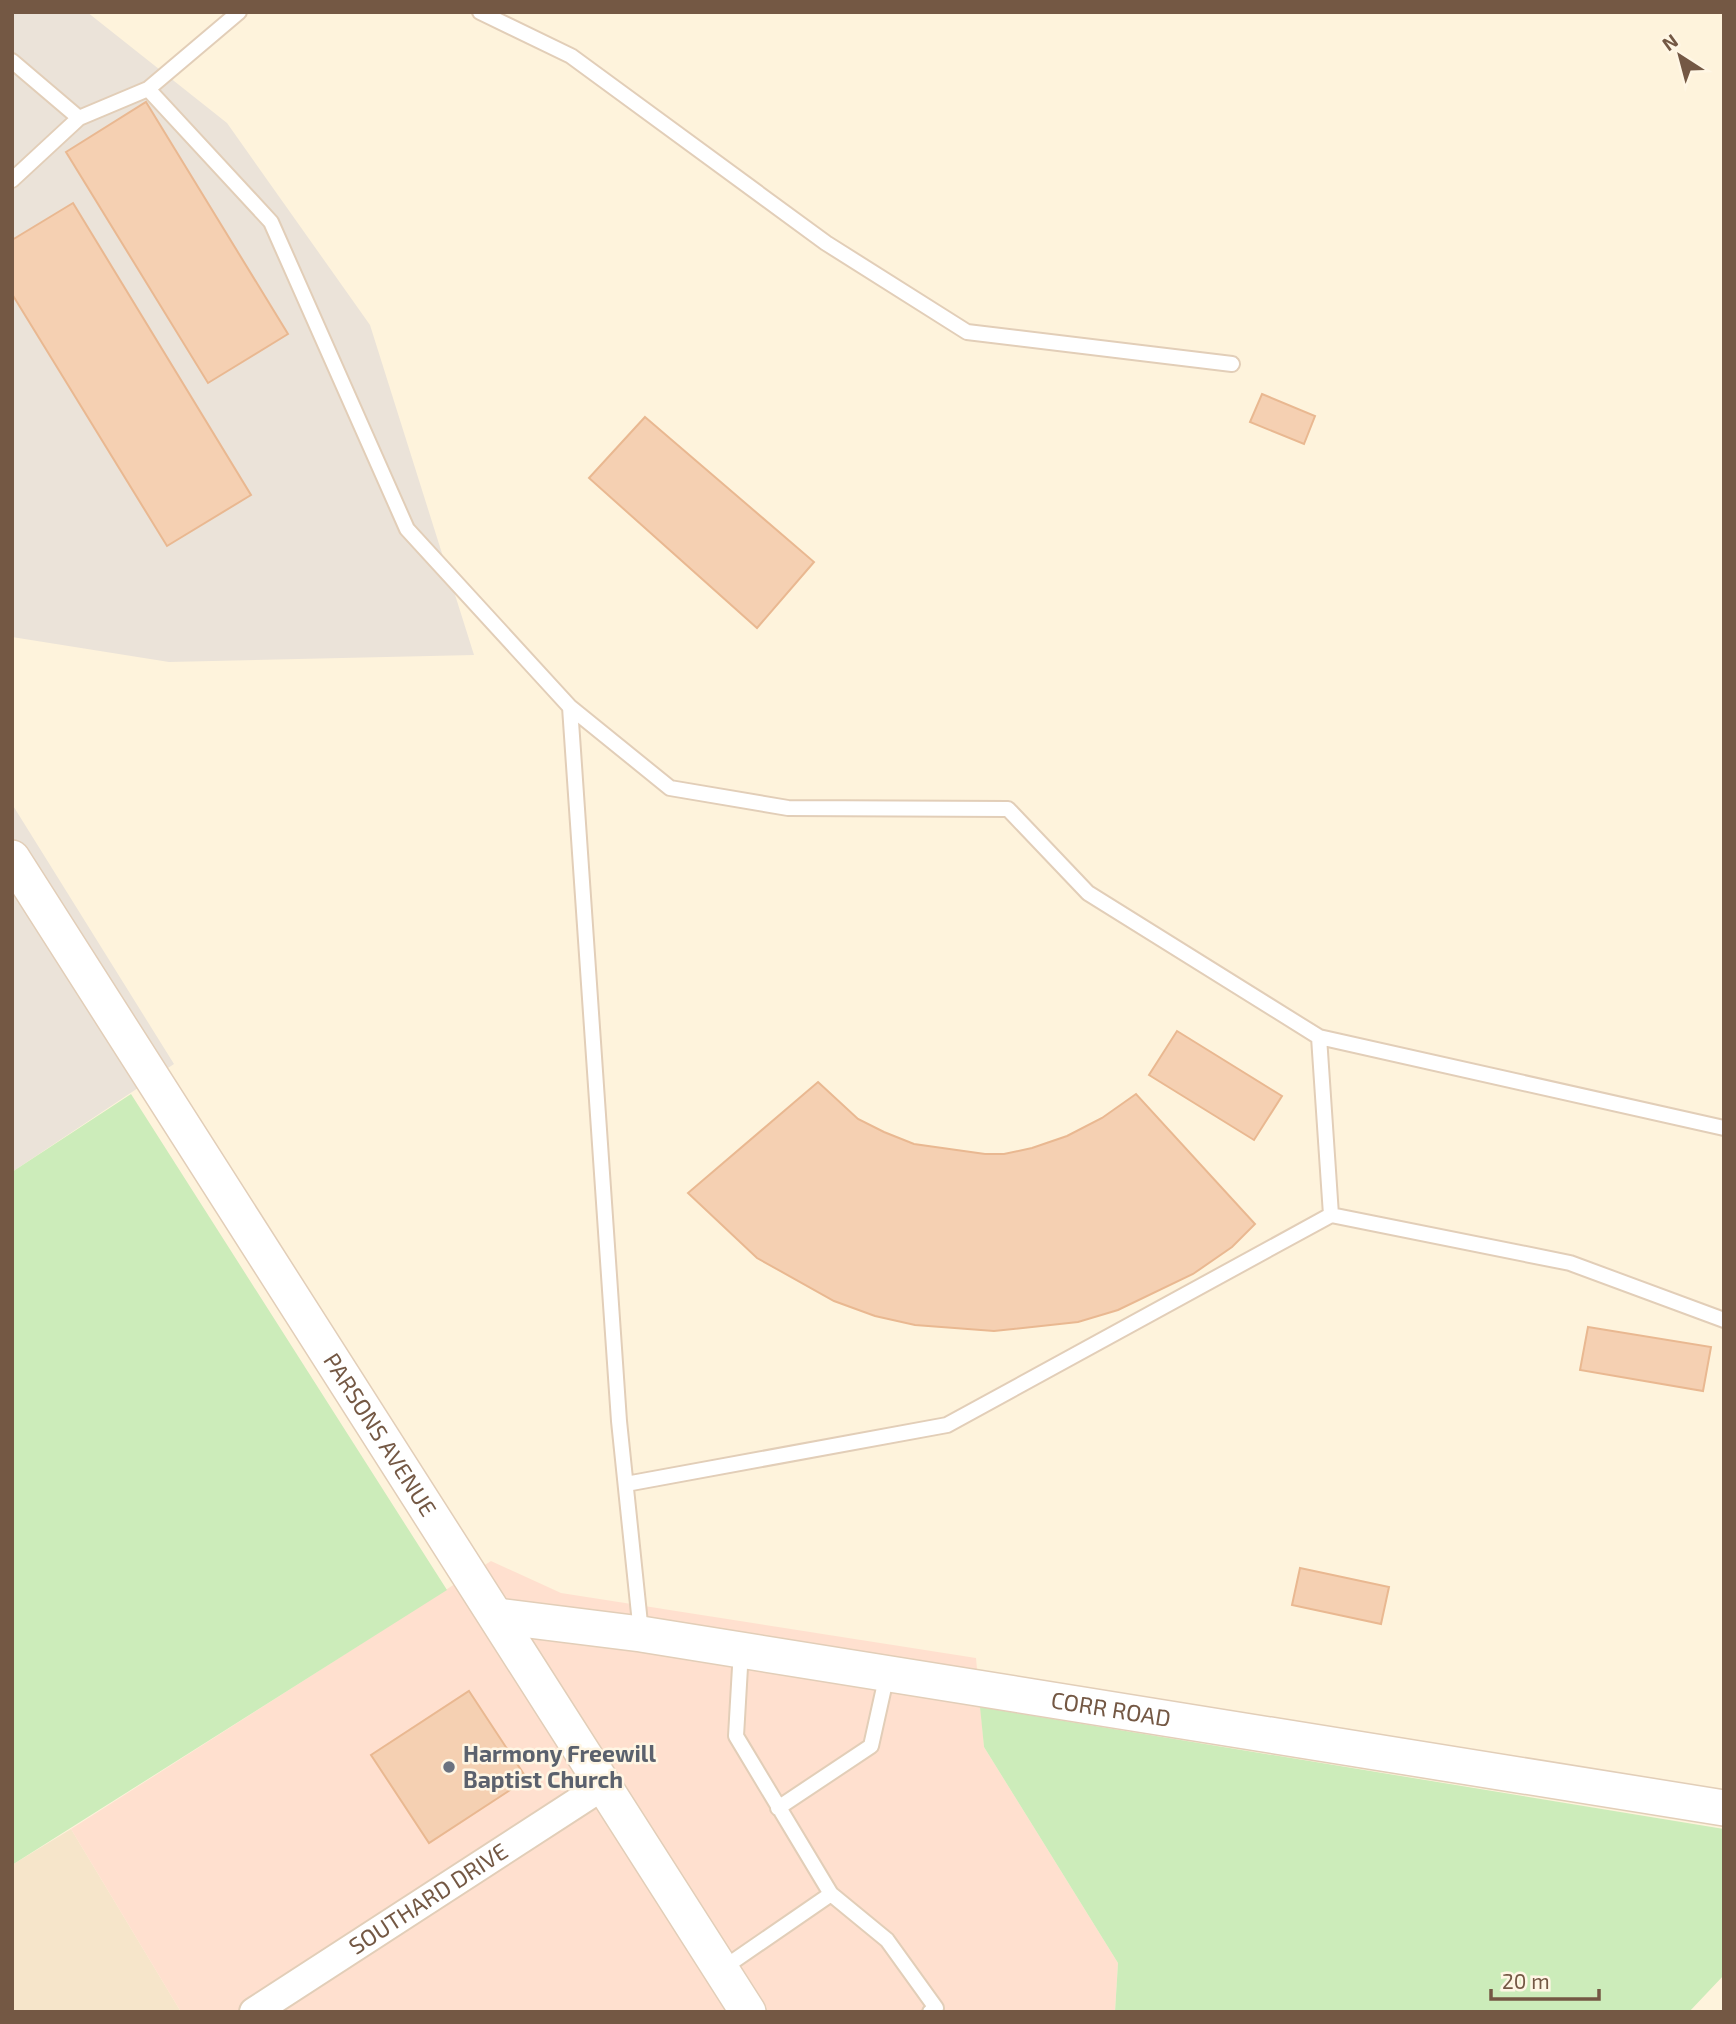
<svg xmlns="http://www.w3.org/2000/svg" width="1736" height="2024" font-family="'Exo 2',sans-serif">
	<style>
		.residential { fill: #f6e5ca }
		.commercial { fill: #ffe0cf }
		.industrial { fill: #ebe3d9 }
		.green { fill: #ccecba }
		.building { fill: #f5d0b2; stroke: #e9b891; stroke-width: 2 }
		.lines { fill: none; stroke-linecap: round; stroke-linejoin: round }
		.service-casing { stroke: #e2ceb8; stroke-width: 18 }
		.minor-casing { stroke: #e2ceb8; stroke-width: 32 }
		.tertiary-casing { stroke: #e2ceb8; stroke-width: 38 }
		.service { stroke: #fff; stroke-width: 14 }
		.minor { stroke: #fff; stroke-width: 28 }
		.tertiary { stroke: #fff; stroke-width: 35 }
		.worship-dot { fill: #6b7280; stroke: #fff6e4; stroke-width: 2.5 }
		.labels { text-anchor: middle; stroke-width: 5; stroke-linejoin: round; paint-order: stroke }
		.street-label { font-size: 23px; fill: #745844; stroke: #fff6e4 }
		.worship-label { font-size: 23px; font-weight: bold; fill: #5b616d; stroke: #fff6e4; text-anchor: start }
	</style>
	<rect width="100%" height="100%" fill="#fef3dc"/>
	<path class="residential" d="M71 1829 181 2012H12V1865Z"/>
	<path class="commercial" d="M491 1561 561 1593 976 1658 984 1747 1118 1963 1115 2012H181L71 1829Z"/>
	<path class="industrial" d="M12 12H87L227 123 370 325 474 655 169 662 12 637Z
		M12 804 174 1064 12 1172Z"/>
	<path class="green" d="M131 1094 447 1590 12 1865V1172Z
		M980 1707 1724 1829V1975L1689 2012H1115L1118 1963 984 1747Z"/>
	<path class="building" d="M146 102 288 334 208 383 66 152Z
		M73 203 251 495 167 546 12 294V240Z
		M1262 394 1315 416 1304 444 1250 422Z
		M645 417 814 562 757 628 589 478Z
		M1177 1031 1282 1096 1254 1140 1149 1075Z
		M818 1082 858 1119 884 1132 914 1144 985 1154H1004L1032 1148 1067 1136 1102 1118 1136 1094 1255 1224 1232 1247 1193 1274 1118 1310 1078 1322 994 1331 915 1325 875 1316 834 1301 757 1258 688 1193Z
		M1588 1327 1711 1347 1703 1391 1580 1370Z
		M1300 1568 1389 1587 1381 1624 1292 1605Z
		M469 1691 527 1779 429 1843 371 1755Z"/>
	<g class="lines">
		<g class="service-casing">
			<path id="service" d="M480 12 571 56 826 243 967 332 1232 364
				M12 61 79 118 12 180
				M148 89 239 12
				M79 118 148 89 271 222 407 529 570 707 619 1421 641 1633
				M570 707 670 788 788 808 1008 809 1088 893 1319 1037 1331 1215 1570 1263 1724 1320
				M1319 1037 1724 1128
				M626 1484 947 1425 1331 1215
				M778 1808 871 1746 887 1674
				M831 1894 887 1940 936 2008 930 2012
				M722 1969 831 1894 736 1736 741 1650"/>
		</g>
		<g class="minor-casing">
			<g id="minor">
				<path id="s1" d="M254 2012 604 1785"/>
			</g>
		</g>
		<g class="tertiary-casing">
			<g id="tertiary">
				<path id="s2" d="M12 858 748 2012"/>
				<path id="s3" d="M497 1616 641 1634 1724 1808"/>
			</g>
		</g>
		<use href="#service" class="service"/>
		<use href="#minor" class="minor"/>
		<use href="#tertiary" class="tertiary"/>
	</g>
	<circle class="worship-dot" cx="449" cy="1767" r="7"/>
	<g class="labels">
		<g class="street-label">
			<text dy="8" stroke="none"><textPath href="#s2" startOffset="684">PARSONS AVENUE</textPath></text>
			<text dy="8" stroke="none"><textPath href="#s3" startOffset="621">CORR ROAD</textPath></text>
			<text dy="8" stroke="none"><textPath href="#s1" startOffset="208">SOUTHARD DRIVE</textPath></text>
		</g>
		<g class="worship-label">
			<text x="463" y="1762">Harmony Freewill<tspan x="463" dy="26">Baptist Church</tspan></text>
		</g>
	</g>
	<rect width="1736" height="2024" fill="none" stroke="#745844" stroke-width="28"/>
	<g transform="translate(1680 56) rotate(324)" stroke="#fff6e4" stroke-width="5" paint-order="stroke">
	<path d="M0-5L12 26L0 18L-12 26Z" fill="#745844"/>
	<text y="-10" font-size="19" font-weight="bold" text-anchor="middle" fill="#745844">N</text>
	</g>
	<path d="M1491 1989v10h108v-10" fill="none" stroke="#745844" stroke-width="3.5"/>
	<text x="1502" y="1989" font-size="21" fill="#745844" stroke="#fff6e4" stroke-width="5" paint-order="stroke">20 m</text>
</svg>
